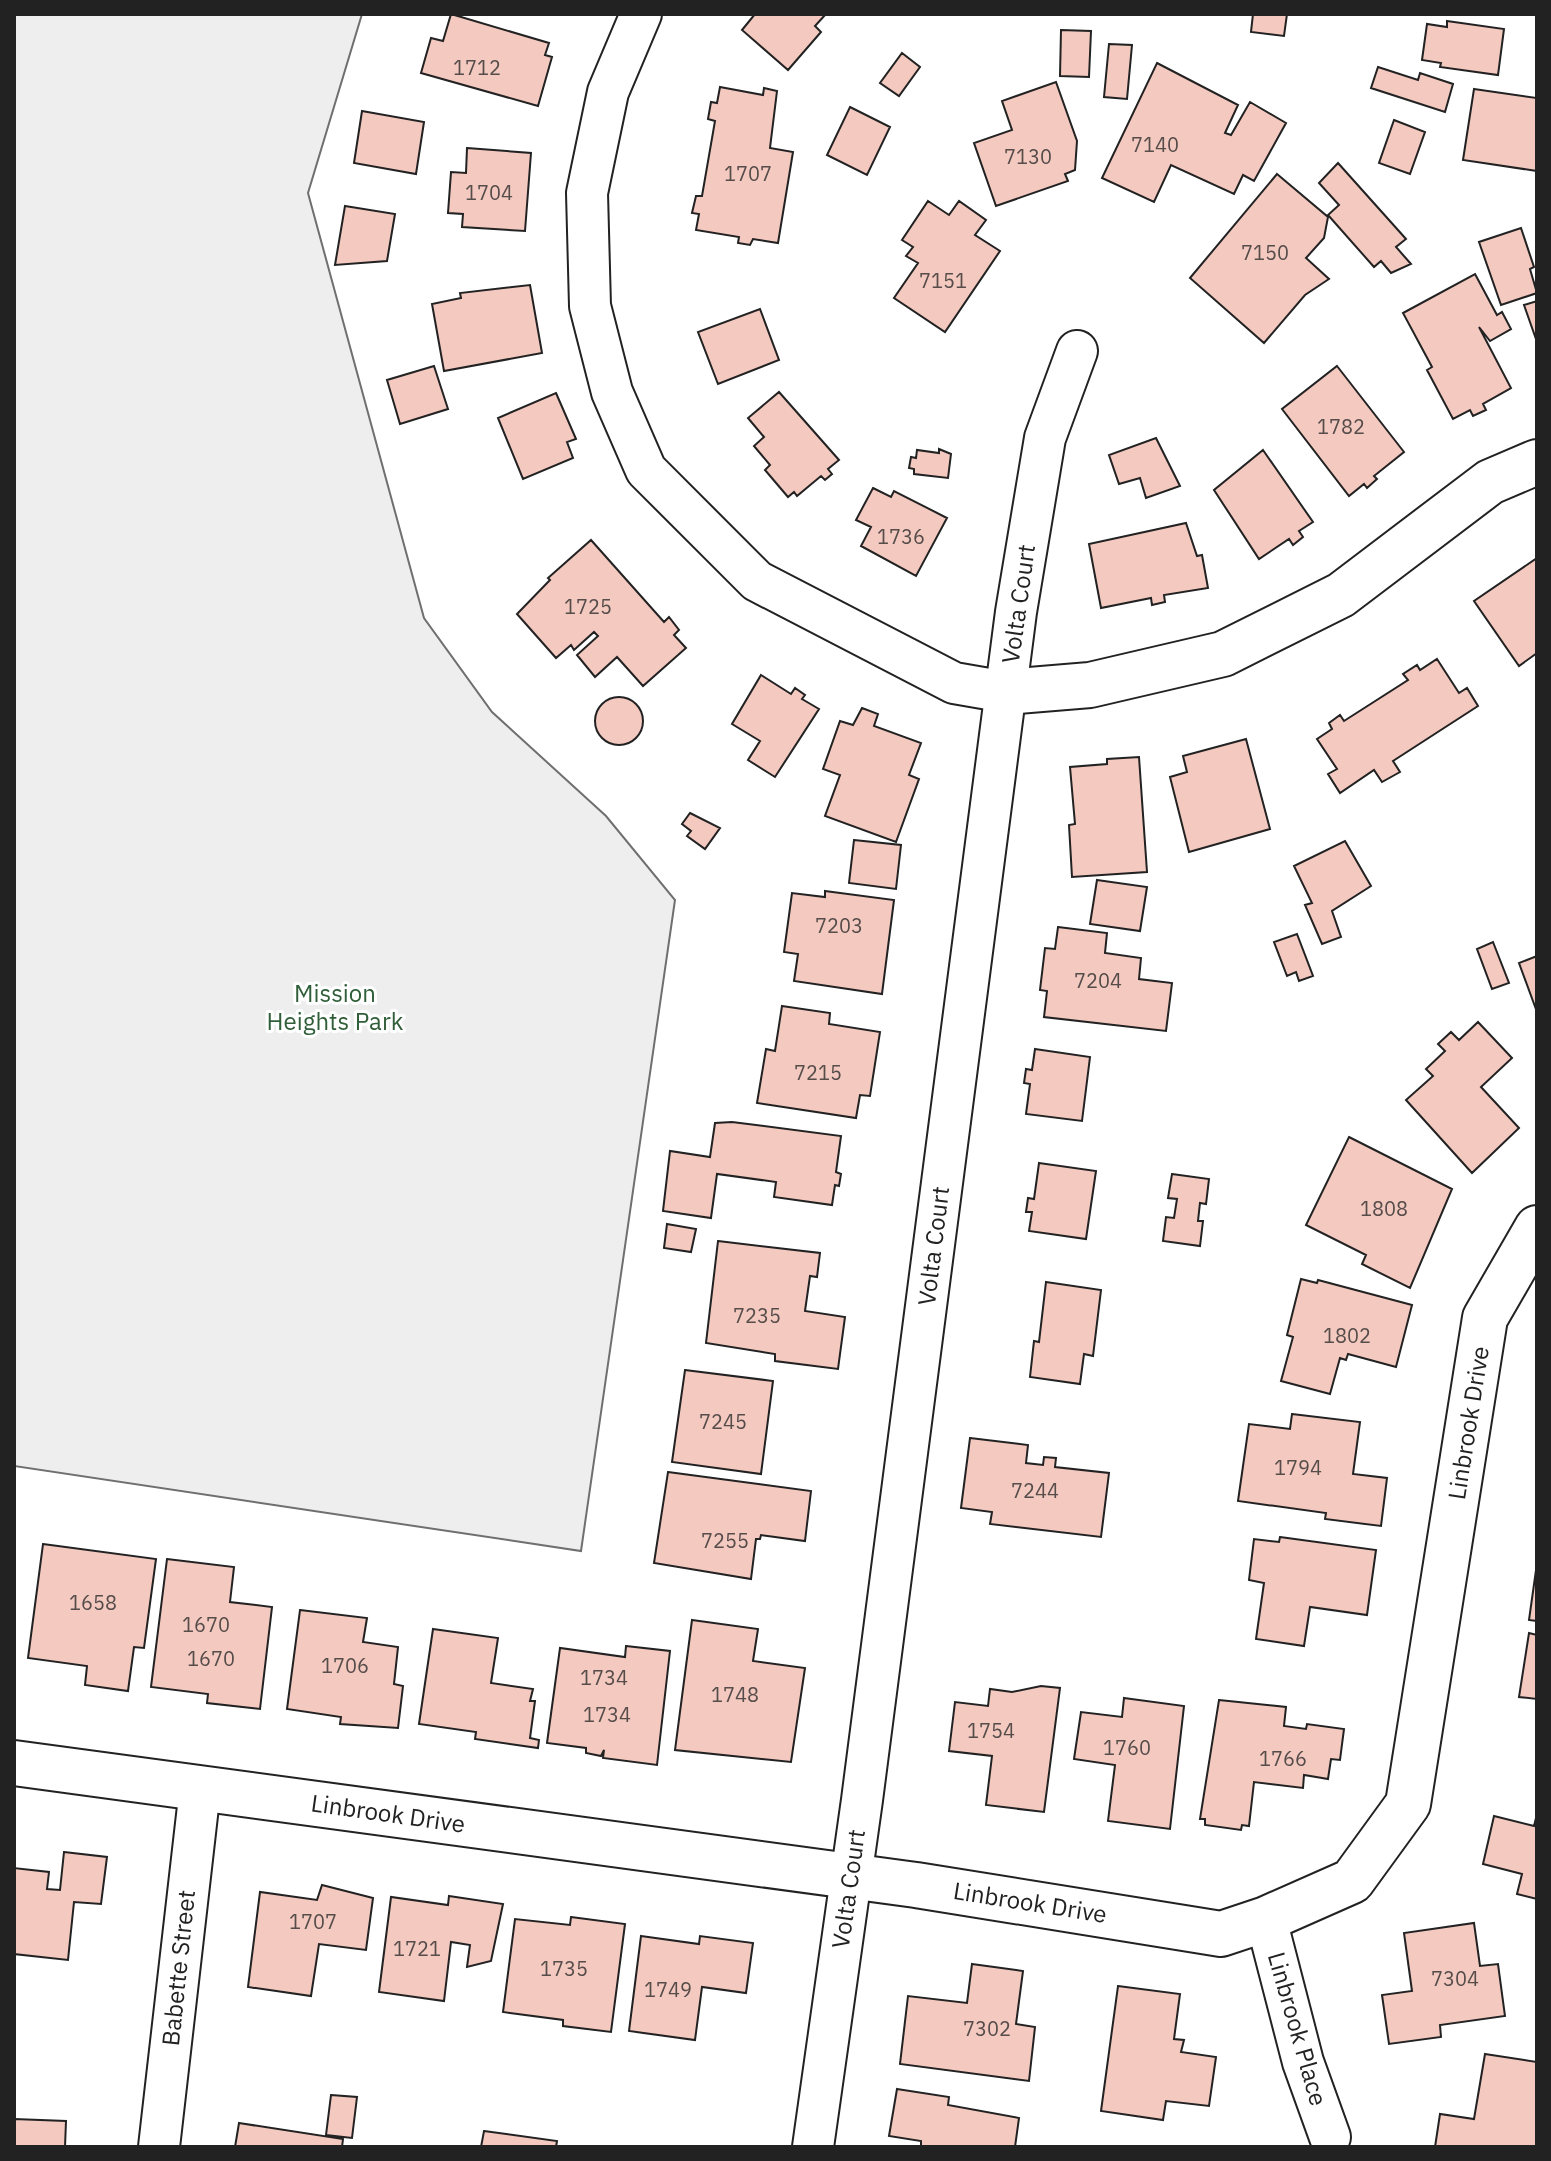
<svg xmlns="http://www.w3.org/2000/svg" width="1551" height="2161" font-family="'IBM Plex Sans',sans-serif">
	<style>
		.green { fill: #eee; stroke: #6f6f6f; stroke-width: 2 }
		.building { fill: #f3c9c0; stroke: #222; stroke-width: 2 }
		.lines { fill: none; stroke-linecap: round; stroke-linejoin: round }
		.minor-casing { stroke: #222; stroke-width: 44 }
		.tertiary-casing { stroke: #222; stroke-width: 48 }
		.minor { stroke: #fff; stroke-width: 40 }
		.tertiary { stroke: #fff; stroke-width: 44 }
		.labels { text-anchor: middle; stroke-width: 6; stroke-linejoin: round; paint-order: stroke }
		.number-label { font-size: 20px; fill: #564c4a }
		.street-label { font-size: 24px; fill: #222; stroke: #fff }
		.park-label { font-size: 24px; fill: #2f5e38; stroke: #fff }
	</style>
	<rect width="100%" height="100%" fill="#fff"/>
	<path class="green" d="M14 14H362L308 193 424 618 492 712 606 816 675 900 581 1551 14 1466Z"/>
	<path class="building" d="M451 14 549 43 545 55 552 57 538 106 421 73 431 38 443 41Z
		M755 14H826L815 26 821 32 788 70 742 30Z
		M1253 14H1287L1284 36 1251 32Z
		M1447 21 1504 29 1498 75 1440 67 1441 63 1422 60 1427 24 1447 27Z
		M1061 30 1091 31 1089 77 1060 76Z
		M1109 44 1132 45 1127 99 1104 97Z
		M902 53 920 67 899 96 880 83Z
		M1157 63 1238 105 1225 133 1231 135 1250 102 1286 123 1254 181 1243 175 1234 194 1171 165 1154 202 1102 178Z
		M1378 67 1418 80 1420 73 1453 84 1445 112 1371 88Z
		M1056 82 1077 141 1075 170 1065 174 1068 181 996 206 974 143 1012 130 1002 101Z
		M720 87 763 95 764 88 777 91 770 148 793 152 778 243 753 239 750 245 738 243 739 237 696 230 699 214 692 213 696 196H702L715 121 708 119 711 102 717 103Z
		M1474 89 1537 98V171L1463 160Z
		M850 107 890 127 867 175 827 155Z
		M362 111 424 122 416 174 354 163Z
		M1394 120 1425 132 1410 174 1379 163Z
		M467 148 531 153 525 231 462 227 463 214 448 213 451 172 466 173Z
		M1338 163 1406 239 1396 247 1411 264 1391 273 1381 261 1374 267 1328 215 1339 205 1319 183Z
		M1277 174 1328 217 1324 238 1306 258 1329 279 1305 295 1264 343 1190 278Z
		M928 201 949 215 959 201 986 220 975 235 1000 251 945 332 894 298 918 263 906 256 913 247 902 240Z
		M345 206 395 214 387 261 335 265Z
		M1521 228 1534 267 1530 269 1537 293 1501 305 1479 242Z
		M1475 274 1497 315 1502 312 1511 329 1490 341 1479 327 1511 388 1483 404 1486 410 1473 416 1470 410 1453 419 1427 370 1432 367 1403 313Z
		M530 285 542 353 444 371 432 304 461 298 460 293Z
		M1537 301V342L1524 305Z
		M760 309 779 360 718 384 698 332Z
		M434 366 448 409 400 424 387 380Z
		M1337 366 1404 452 1374 476 1377 479 1367 488 1364 484 1349 496 1282 409Z
		M779 392 839 460 828 469 832 474 825 480 821 476 797 496 794 492 788 497 765 470 770 465 754 446 764 437 748 418Z
		M556 393 576 439 567 442 573 458 523 479 498 418Z
		M1156 438 1180 486 1146 498 1140 478 1119 484 1109 455Z
		M939 449 951 454 948 478 914 474V469L909 468 911 457 916 458 917 450 939 453Z
		M1263 450 1313 522 1299 531 1303 537 1293 545 1289 539 1259 559 1214 490Z
		M873 488 891 497 894 491 947 518 916 576 861 546 871 527 856 520Z
		M1186 523 1197 556 1202 555 1208 588 1164 595 1165 602 1152 605 1151 598 1101 608 1089 544Z
		M591 540 664 622 669 617 679 630 674 635 686 648 643 686 617 657 595 677 577 655 598 636 594 632 574 650 571 645 556 658 517 614 550 580 548 578Z
		M1537 558V653L1519 666 1474 601Z
		M1437 659 1459 693 1467 688 1478 706 1393 761 1400 772 1382 782 1374 770 1340 793 1328 774 1337 769 1317 739 1332 729 1329 723 1340 715 1344 721 1408 680 1403 674 1417 665 1420 670Z
		M761 675 791 694 795 688 805 695 802 699 819 709 775 777 748 760 760 741 732 724Z
		M595 721a24 24 0 1 1 48 0a24 24 0 1 1-48 0Z
		M862 708 878 714 874 726 921 743 909 775 919 779 896 842 825 816 840 775 823 769 840 721 853 725Z
		M1246 739 1270 829 1189 852 1170 777 1187 772 1183 756Z
		M1139 757 1147 872 1072 877 1069 825 1075 824 1070 767 1107 764V759Z
		M690 813 720 828 705 849 687 836 691 831 682 824Z
		M854 840 901 845 896 889 849 883Z
		M1345 841 1371 886 1332 911 1341 937 1322 944 1305 905 1312 903 1294 866Z
		M1097 880 1147 887 1140 931 1090 924Z
		M825 891 894 900 882 994 794 981 798 954 784 952 792 893 825 897Z
		M1058 927 1107 933 1105 953 1141 958 1139 979 1172 983 1166 1031 1044 1017 1047 991 1040 990 1045 948 1055 949Z
		M1297 934 1313 976 1299 981 1296 972 1287 976 1274 942Z
		M1493 942 1509 983 1492 989 1477 949Z
		M1537 956V1012L1519 963Z
		M782 1006 830 1013 829 1024 880 1032 870 1096 860 1095 856 1118 757 1103 766 1049 775 1051Z
		M1478 1022 1512 1058 1481 1087 1519 1128 1472 1173 1406 1100 1433 1076 1426 1069 1445 1051 1438 1044 1451 1032 1459 1040Z
		M1035 1049 1090 1057 1082 1121 1026 1114 1030 1084 1024 1083 1026 1069 1032 1070Z
		M732 1122 841 1136 836 1172 841 1174 839 1186 835 1185 832 1205 774 1197 776 1182 717 1174 711 1218 663 1211 670 1151 710 1157 715 1123Z
		M1349 1137 1452 1189 1410 1288 1362 1264 1366 1255 1306 1225Z
		M1039 1163 1096 1171 1086 1239 1029 1231 1032 1212H1026L1028 1198 1034 1199Z
		M1172 1174 1209 1179 1206 1204 1200 1203 1198 1221H1203L1200 1246 1163 1241 1166 1217 1174 1218 1177 1199 1168 1198Z
		M667 1224 696 1229 691 1252 664 1248Z
		M718 1241 820 1253 817 1277 810 1276 805 1311 845 1317 838 1369 775 1361V1354L706 1343Z
		M1301 1279 1317 1283 1318 1280 1412 1305 1396 1367 1348 1354 1346 1360 1340 1358 1330 1394 1281 1381 1293 1337 1287 1335Z
		M1046 1282 1101 1290 1093 1356 1084 1354 1080 1384 1030 1377 1034 1341 1039 1342Z
		M685 1370 773 1381 761 1474 672 1462Z
		M1292 1414 1360 1422 1353 1474 1387 1478 1381 1526 1325 1519 1326 1513 1238 1501 1249 1424 1290 1429Z
		M970 1438 1028 1445 1026 1463 1043 1465 1044 1457 1056 1458 1055 1467 1109 1473 1101 1537 990 1524 992 1512 961 1508Z
		M668 1472 811 1491 805 1541 761 1535 760 1539H756L751 1579 654 1563Z
		M1280 1537 1376 1550 1367 1615 1310 1607 1304 1646 1256 1639 1264 1583 1249 1580 1254 1539 1279 1542Z
		M43 1544 156 1559 144 1648 134 1647 128 1691 85 1685 87 1666 28 1658Z
		M167 1559 234 1567 230 1602 272 1607 260 1709 207 1703 208 1694 151 1687Z
		M1536 1570H1537V1621L1529 1620Z
		M300 1610 367 1618 363 1642 398 1647 394 1684 403 1686 398 1728 340 1724 341 1717 287 1709Z
		M692 1620 758 1629 753 1661 805 1668 791 1762 675 1750Z
		M433 1629 498 1638 491 1683 533 1689 530 1701H535L530 1738 539 1740 538 1748 475 1739 476 1732 419 1724Z
		M1529 1633 1537 1635V1699L1519 1697Z
		M626 1646 670 1651 657 1765 603 1758 604 1750 601 1756 586 1753V1748L547 1743 560 1648 625 1657Z
		M1041 1686 1060 1688 1044 1812 986 1805 992 1756 949 1751 955 1702 988 1706 990 1689 1012 1692Z
		M1124 1698 1184 1706 1170 1829 1108 1821 1115 1765 1074 1759 1081 1712 1122 1717Z
		M1219 1700 1286 1707 1284 1726 1306 1729 1307 1724 1344 1729 1340 1760 1331 1759 1328 1779 1304 1775 1303 1788 1254 1782 1249 1826 1242 1825 1241 1830 1205 1825V1819H1200Z
		M1537 1814V1899L1517 1894 1522 1874 1483 1864 1494 1816 1534 1826Z
		M64 1852 107 1857 101 1904 74 1902 68 1960 14 1954V1868L49 1872 47 1889 60 1890Z
		M322 1885 373 1898 366 1950 319 1944 311 1996 248 1987 260 1892 317 1900Z
		M449 1896 503 1904 491 1961 467 1967 470 1945 451 1942 444 2001 379 1992 391 1897 448 1905Z
		M571 1917 625 1924 611 2032 563 2026V2020L503 2012 515 1919 570 1925Z
		M1474 1923 1480 1966 1498 1964 1505 2016 1440 2025 1441 2037 1389 2044 1382 1995 1412 1991 1404 1933Z
		M641 1936 699 1944 700 1936 753 1943 746 1993 702 1987 695 2040 629 2031Z
		M972 1964 1023 1971 1016 2024 1035 2027 1029 2081 900 2064 908 1996 967 2003Z
		M1118 1986 1180 1994 1174 2039 1184 2040 1181 2052 1216 2057 1209 2106 1166 2101 1163 2120 1101 2111Z
		M1485 2054 1537 2062V2147H1435L1440 2114 1474 2119Z
		M897 2089 949 2097 948 2105 1019 2118 1015 2147H921V2141L889 2136Z
		M331 2095 357 2097 352 2138 326 2135Z
		M14 2119 66 2121 65 2147H14Z
		M239 2123 343 2139 342 2147H235Z
		M484 2131 557 2141 556 2147H481Z"/>
	<g class="lines">
		<g class="minor-casing">
			<path id="minor" d="M641 14 608 92 587 193 590 306 612 392 646 470 757 581 954 683 1006 692
				M1266 1919 1303 2062 1330 2137
				M159 2147 200 1789
				M813 2147 862 1800 1016 612 1045 438 1077 351"/>
		</g>
		<g class="tertiary-casing">
			<path id="tertiary" d="M1006 692 1090 685 1223 654 1341 595 1490 482 1537 462
				M14 1763 916 1885 1221 1934 1266 1919 1352 1881 1408 1804 1485 1318 1537 1228"/>
		</g>
		<use href="#minor" class="minor"/>
		<use href="#tertiary" class="tertiary"/>
	</g>
	<g class="labels">
		<g class="number-label">
			<text x="477" y="75">1712</text>
			<text x="1155" y="152">7140</text>
			<text x="1028" y="164">7130</text>
			<text x="748" y="181">1707</text>
			<text x="489" y="200">1704</text>
			<text x="1265" y="260">7150</text>
			<text x="943" y="288">7151</text>
			<text x="1341" y="434">1782</text>
			<text x="901" y="544">1736</text>
			<text x="588" y="614">1725</text>
			<text x="839" y="933">7203</text>
			<text x="1098" y="988">7204</text>
			<text x="818" y="1080">7215</text>
			<text x="1384" y="1216">1808</text>
			<text x="757" y="1323">7235</text>
			<text x="1347" y="1343">1802</text>
			<text x="723" y="1429">7245</text>
			<text x="1298" y="1475">1794</text>
			<text x="1035" y="1498">7244</text>
			<text x="725" y="1548">7255</text>
			<text x="93" y="1610">1658</text>
			<text x="206" y="1632">1670</text>
			<text x="211" y="1666">1670</text>
			<text x="345" y="1673">1706</text>
			<text x="604" y="1685">1734</text>
			<text x="735" y="1702">1748</text>
			<text x="607" y="1722">1734</text>
			<text x="991" y="1738">1754</text>
			<text x="1127" y="1755">1760</text>
			<text x="1283" y="1766">1766</text>
			<text x="313" y="1929">1707</text>
			<text x="417" y="1956">1721</text>
			<text x="564" y="1976">1735</text>
			<text x="1455" y="1986">7304</text>
			<text x="668" y="1997">1749</text>
			<text x="987" y="2036">7302</text>
		</g>
		<g class="street-label">
			<text transform="translate(1019 604) rotate(-82)" y="8">Volta Court</text>
			<text transform="translate(934 1246) rotate(-83)" y="8">Volta Court</text>
			<text transform="translate(1469 1423) rotate(-81)" y="8">Linbrook Drive</text>
			<text transform="translate(388 1814) rotate(8)" y="8">Linbrook Drive</text>
			<text transform="translate(849 1889) rotate(-82)" y="8">Volta Court</text>
			<text transform="translate(1030 1903) rotate(9)" y="8">Linbrook Drive</text>
			<text transform="translate(179 1968) rotate(-84)" y="8">Babette Street</text>
			<text transform="translate(1297 2029) rotate(74)" y="8">Linbrook Place</text>
		</g>
		<g class="park-label">
			<text x="335" y="1002">Mission<tspan x="335" dy="28">Heights Park</tspan></text>
		</g>
	</g>
	<rect width="1551" height="2161" fill="none" stroke="#222222" stroke-width="32"/>
</svg>
